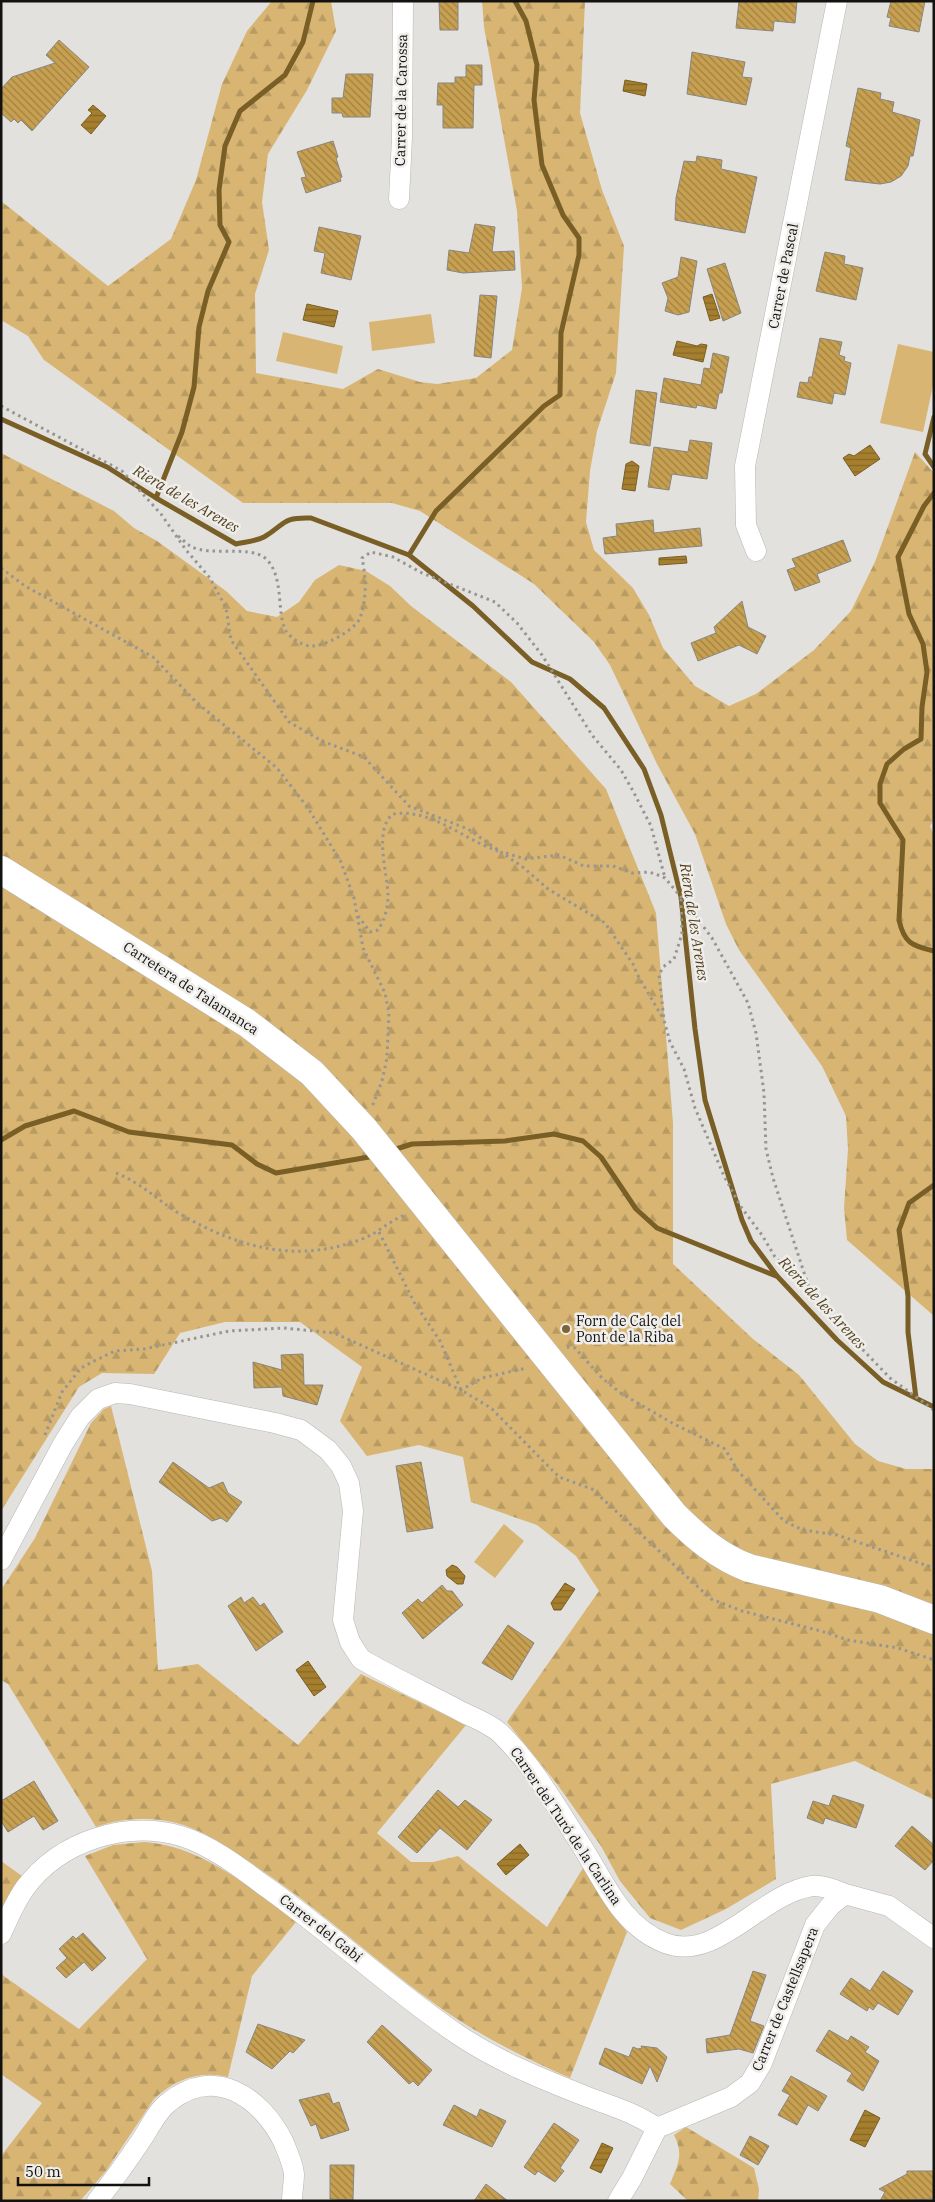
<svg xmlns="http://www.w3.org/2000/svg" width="935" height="2202" font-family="'IBM Plex Serif',serif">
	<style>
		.green { fill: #d8b573 }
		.forest { fill: url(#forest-firs) }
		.water { fill: url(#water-rules); stroke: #795e25 }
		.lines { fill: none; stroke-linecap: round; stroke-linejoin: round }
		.stream { stroke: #795e25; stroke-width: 5 }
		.building { fill: url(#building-back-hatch); stroke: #878683 }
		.street-casing { stroke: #b7b6b3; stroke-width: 21 }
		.secondary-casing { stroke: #b7b6b3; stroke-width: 29 }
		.path { stroke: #969592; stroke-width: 3; stroke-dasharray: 2.5 4; stroke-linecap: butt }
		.street { stroke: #fff; stroke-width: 20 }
		.secondary { stroke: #fff; stroke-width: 28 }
		.poi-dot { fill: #7c6435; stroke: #f0eeeb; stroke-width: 2 }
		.labels { text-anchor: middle; stroke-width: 5; stroke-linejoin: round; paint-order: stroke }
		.street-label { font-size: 14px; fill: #131211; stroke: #f0eeeb }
		.poi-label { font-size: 14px; fill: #131211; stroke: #f0eeeb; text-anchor: start }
		.water-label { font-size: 15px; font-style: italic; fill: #52411f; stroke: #f0eeeb }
	</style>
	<defs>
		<pattern id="forest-firs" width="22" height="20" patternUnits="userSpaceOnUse" patternTransform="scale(1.25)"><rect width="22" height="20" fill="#d8b573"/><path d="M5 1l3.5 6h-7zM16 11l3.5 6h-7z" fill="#b89b62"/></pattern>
		<pattern id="water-rules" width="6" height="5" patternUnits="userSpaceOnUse" patternTransform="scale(1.25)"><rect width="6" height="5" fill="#a57f2d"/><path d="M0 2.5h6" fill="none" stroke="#856725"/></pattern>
		<pattern id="building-back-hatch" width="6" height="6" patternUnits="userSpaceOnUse" patternTransform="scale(1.25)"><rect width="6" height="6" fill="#c7a051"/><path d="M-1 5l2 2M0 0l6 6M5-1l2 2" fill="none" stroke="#a08142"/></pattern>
	</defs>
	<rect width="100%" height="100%" fill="#e2e1de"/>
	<path class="green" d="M431 314 435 343 372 351 369 322Z
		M283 332 343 346 337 374 276 361Z
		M898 344 934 352V381L923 432 880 423Z
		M504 1524 524 1541 495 1578 474 1562Z"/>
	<path class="forest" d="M272 1H331L336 31 307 90 268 154 262 202 269 250 255 294 256 373 343 389 378 369 420 382 437 384 476 378 512 350 522 288 517 211 484 27 482 1H585L580 113 602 190 624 246 616 373 597 431 590 471 586 522 594 550 633 588 649 615 663 648 695 686 729 706 756 694 814 650 851 611 875 562 915 452 934 473V820L930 826 934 835V1316L847 1240 844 1208 848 1149 846 1116 822 1066 739 950 726 924 695 834 657 764 610 665 594 642 534 584 420 511 392 503H243L44 360 28 336 1 320V201L108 286 171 239 196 180 222 84 247 31Z
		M1 453 114 511 134 528 157 541 226 591 247 611 277 617 299 602 315 580 339 565 366 571 390 586 411 606 511 682 606 789 656 913 673 1123V1264L753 1339 799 1375 855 1444 878 1461 906 1469H934V1800L855 1761 771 1784 776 1879 726 1909 681 1930 650 1918 620 1881 601 1846 557 1784 507 1722 599 1591 576 1556 537 1525 471 1502 463 1457 419 1445 367 1456 340 1421 362 1367 300 1322H225L180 1333 154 1374 102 1373 79 1387 1 1511Z
		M111 1406 152 1571 158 1670 198 1664 298 1745 361 1674 466 1725 377 1833 411 1862H433L458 1856 547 1927 583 1868 609 1910 627 1932 570 2078C521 2056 474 2033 431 2001 369 1956 313 1903 248 1861 223 1844 197 1826 167 1821 144 1817 118 1819 96 1827L8 1684 1 1680V1590L35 1538 91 1423 104 1409Z
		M144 1842C203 1846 250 1888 296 1922L252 1976 228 2077C198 2070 176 2079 154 2099L106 2171 80 2201H1V2156L42 2103 1 2074V1974L79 2029 147 1959 85 1856 113 1845Z
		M1 1861 22 1876 1 1911Z
		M686 2127 754 2168 759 2189 758 2201H688L670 2184C678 2164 684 2155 674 2135Z"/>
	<path class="water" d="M625 80 647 84 645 96 623 91Z
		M93 105 106 116 91 134 81 125 92 113 88 110Z
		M712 294 720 318 710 321 703 297Z
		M307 304 338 311 334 327 303 320Z
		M677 341 697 346 701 344 707 345 703 362 673 355Z
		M870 445 880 459 855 476 843 458 849 454 854 456Z
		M632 461 639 466 635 491 622 489 626 464Z
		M686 556 687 563 659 565V558Z
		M452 1565 457 1567 465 1576 463 1584H457L447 1576 446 1570Z
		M565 1583 575 1589 561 1610H554L551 1603Z
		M308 1661 326 1687 314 1696 296 1670Z
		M520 1844 529 1855 506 1875 497 1864Z
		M865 2110 880 2118 865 2147 850 2140Z
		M602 2143 613 2148 601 2173 590 2168Z"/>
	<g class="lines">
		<path class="stream" d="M934 417 925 454 934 467
			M1 419 107 467 156 498 236 544C245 542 256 541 264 537 286 524 281 517 311 518L409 555 473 606 532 662 570 679 604 708 644 769 661 815 681 897 695 1029 705 1100 742 1220 751 1241 777 1276 837 1340 883 1382 934 1407
			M934 493 924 506 898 557 909 614 923 644 927 672 922 707 921 739 904 749 887 764 880 784V803L903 840 899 920C904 943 912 946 934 951
			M156 498 182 432 194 387 199 327 208 291 229 242 220 225 219 190 225 146 240 111 285 75 303 42 313 1
			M409 555 436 511 544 406 560 395 561 333 579 255V238L563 215 542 165 534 100 537 65 526 21 515 1
			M1 1140 25 1126 74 1111 129 1132 232 1145 257 1164 276 1173 375 1156
			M393 1150 412 1144 505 1141 554 1134 583 1141 601 1157 636 1209 657 1228 776 1276
			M916 1398 908 1332V1296L899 1230 909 1203 934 1185"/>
	</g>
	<path class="building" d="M439 1H458V30H440Z
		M739 1H797L795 23 774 21 773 31 736 28Z
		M891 1H925L919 32 889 26 891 18 887 17Z
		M59 40 89 67 32 131 21 120 18 123 14 119 11 122 1 113V89L12 77 55 63 46 55Z
		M692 52 745 62 742 77 752 78 746 105 687 94Z
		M466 65H482V85H474L473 128H443V105H437L438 83H455V77H466Z
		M346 74H373L370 117H343L342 113H332V98H343Z
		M858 88 881 93 880 99 894 102 892 112 920 120 913 156H910L908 166 901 176 891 182 880 184 845 180 851 148 846 146Z
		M333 141 338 157 336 158 342 177 340 178 341 181 306 193 301 178 306 177 297 152Z
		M697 156 722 160 721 169 757 177 745 233 675 220 676 198 684 161 696 162Z
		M475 224 495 227 492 252 514 251 515 270 463 273 447 270 449 250 469 253Z
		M319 227 361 236 351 280 321 273 325 253 314 251Z
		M825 252 845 256 844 264 863 268 856 300 816 291Z
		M681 257 697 261 689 312 678 315 665 311 668 298 662 283 678 277Z
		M725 263 741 313 723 321 707 269Z
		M480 295 497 296 491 358 474 356Z
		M820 338 842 342 839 355 845 357 844 361 851 363 845 395 834 393 832 404 797 397 800 382 808 383 809 377H812Z
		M713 353 729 357 722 393H719L716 409 697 405 696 408 660 402 664 378 701 385 704 368 710 369Z
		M636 390 657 393 650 446 630 443Z
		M690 440 712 443 707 479 672 474 669 490 648 487 654 447 688 452Z
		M653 520 654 533 700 528 702 546 605 554 603 538 617 536 616 524Z
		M843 540 851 561 817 574 820 582 795 591 787 570 796 567 792 559Z
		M742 601 748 627 766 636 757 654 739 645 698 661 691 643 716 633 714 627Z
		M303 1354 304 1385H323L317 1405 283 1396 282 1387 254 1388 253 1362 282 1370 281 1355Z
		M173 1462 209 1488 223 1482 228 1493 242 1502 227 1522 221 1518 212 1521 159 1482Z
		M421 1462 433 1528 407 1532 396 1466Z
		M442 1585 447 1591H452L463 1605 423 1639 402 1613 418 1599 422 1603Z
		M241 1597 244 1603 253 1597 260 1606 264 1603 283 1632 256 1651 228 1606Z
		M508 1625 534 1643 512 1680 482 1663Z
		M34 1781 58 1821 43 1830 34 1816 8 1832 1 1821V1801Z
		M438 1790 458 1807 465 1800 492 1820 467 1850 440 1828 417 1853 398 1837Z
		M833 1795 864 1805 856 1828 825 1818 823 1824 807 1818 813 1801 829 1806Z
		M912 1826 934 1845V1860L925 1870 895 1846Z
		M83 1933 106 1958 92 1971 84 1962 66 1978 56 1968 67 1958 59 1949 73 1936 76 1939Z
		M753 1971 766 1975 750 2021 764 2026 753 2053 739 2049 707 2053 706 2039 730 2035Z
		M883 1971 913 1991 898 2015 878 2003 873 2010 869 2007 867 2011 840 1994 851 1978 870 1991Z
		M258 2024 305 2040 293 2053 290 2051 272 2069 246 2052Z
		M382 2025 432 2070 418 2086 413 2081 409 2084 367 2042Z
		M829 2030 848 2041 851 2036 869 2047 865 2052 879 2061 863 2091 847 2081 852 2073 816 2051Z
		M641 2046 657 2048 667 2057 657 2082 650 2066 642 2084 599 2064 605 2048 629 2057 633 2047 638 2049 642 2048Z
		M791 2076 827 2096 818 2111 808 2105 797 2125 778 2115 790 2095 782 2091Z
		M329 2093 333 2104 339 2102 349 2130 321 2139 316 2124 311 2126 299 2100Z
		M454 2105 477 2117 480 2109 506 2121 492 2147 443 2125Z
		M554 2123 579 2140 560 2168 564 2171 555 2182 538 2171 535 2175 524 2167Z
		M750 2136 769 2146 758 2165 740 2155Z
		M330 2165H354L353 2200 330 2199Z
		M907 2171H934V2199L880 2201 885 2192 879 2189 907 2174Z
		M486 2184 508 2201H474Z"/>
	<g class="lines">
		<g class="street-casing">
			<path id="street" d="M399 199 402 138 403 1
				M756 551 746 525 745 466 837 1
				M1 1560 63 1444 80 1417 98 1399 115 1393 130 1394 275 1423 301 1430 328 1450 341 1466 349 1483 353 1511 343 1620 350 1642 361 1659C394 1678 428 1694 462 1712 474 1718 491 1724 501 1734 534 1766 558 1810 583 1848 606 1885 622 1926 665 1943 716 1963 760 1894 812 1886 823 1885 835 1890 845 1894
				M1 1934C8 1919 15 1902 25 1888 60 1841 125 1820 181 1836 210 1845 238 1866 262 1884 329 1931 389 1988 457 2034 495 2060 542 2079 585 2096 611 2106 634 2112 657 2128
				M657 2128 731 2097 750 2083 762 2063 815 1925 830 1906 845 1894 889 1906 934 1938
				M97 2201C113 2181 128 2160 142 2139 150 2127 157 2111 169 2102 214 2065 261 2097 283 2141 287 2151 293 2163 294 2174 294 2183 292 2192 292 2201
				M618 2201 632 2178 657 2128"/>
		</g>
		<g class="secondary-casing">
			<path id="secondary" d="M1 870 247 1023 312 1073 364 1129 674 1515C696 1537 719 1557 749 1568L880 1599 934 1620"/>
		</g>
		<path class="path" d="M1 406 122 471 161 514 186 550 210 578 226 608 231 640 289 722 322 741 364 757 409 806 468 829 524 868 548 889 605 923 633 964 637 974 664 1020
			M178 536C182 539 186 543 190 546 210 557 249 545 265 558 285 575 276 614 286 631 291 638 302 646 311 646 324 647 355 630 360 618 367 600 366 576 362 558L371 552 393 557 422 573 495 602 517 623 542 655 592 735 621 770 633 791 651 826 665 878
			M1 568 25 586 153 657 197 703 277 768 308 808 341 862 354 898 363 948 385 993 389 1013 387 1058 382 1081 372 1107
			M506 853 525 859 559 855 584 866H613L632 873 649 872 658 875 665 878 681 897 712 938 748 1003 756 1033 764 1093 766 1149 773 1178 812 1297
			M681 899 682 934 674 959 663 967 659 975 664 1020 670 1042 684 1069 695 1108 724 1176 741 1207 762 1235 775 1257 794 1278 890 1378 934 1410
			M358 916 370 932 378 930C384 921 388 908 388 897 388 874 373 830 393 814 431 808 464 840 498 851
			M116 1173C143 1184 157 1200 180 1214 239 1248 297 1264 362 1239 378 1233 389 1221 405 1215
			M379 1232 414 1302 440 1341 461 1390 491 1408 559 1477 592 1489 711 1599 742 1611 821 1631 848 1640 898 1648 934 1660
			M567 1347 575 1348 603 1379 622 1394 674 1424 725 1449 738 1471 784 1521 803 1530 837 1535 934 1568
			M45 1435 62 1392 81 1368 92 1362 115 1351 144 1349 229 1331 284 1328 334 1333 461 1390 482 1378 527 1368"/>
		<use href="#street" class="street"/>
		<use href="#secondary" class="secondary"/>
	</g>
	<circle class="poi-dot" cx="566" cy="1329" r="5"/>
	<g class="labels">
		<g class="street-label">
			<text transform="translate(401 100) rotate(-89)" y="5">Carrer de la Carossa</text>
			<text transform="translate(783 276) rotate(-79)" y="5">Carrer de Pascal</text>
			<text transform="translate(191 988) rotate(33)" y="5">Carretera de Talamanca</text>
			<text transform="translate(566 1826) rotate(56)" y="5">Carrer del Turó de la Carlina</text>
			<text transform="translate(321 1928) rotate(38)" y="5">Carrer del Gabí</text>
			<text transform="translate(785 1999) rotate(-68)" y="5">Carrer de Castellsapera</text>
		</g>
		<g class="poi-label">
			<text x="576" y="1326">Forn de Calç del<tspan x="576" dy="16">Pont de la Riba</tspan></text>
		</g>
		<g class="water-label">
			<text transform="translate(186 499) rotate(30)" y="5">Riera de les Arenes</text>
			<text transform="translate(694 922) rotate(81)" y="5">Riera de les Arenes</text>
			<text transform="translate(822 1303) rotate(47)" y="5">Riera de les Arenes</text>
		</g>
	</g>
	<rect width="935" height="2202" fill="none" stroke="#131211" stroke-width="5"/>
	<path d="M18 2177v8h131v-8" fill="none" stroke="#131211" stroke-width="2.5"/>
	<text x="25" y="2177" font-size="15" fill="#131211" stroke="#f0eeeb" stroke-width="4" paint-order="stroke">50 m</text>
</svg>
